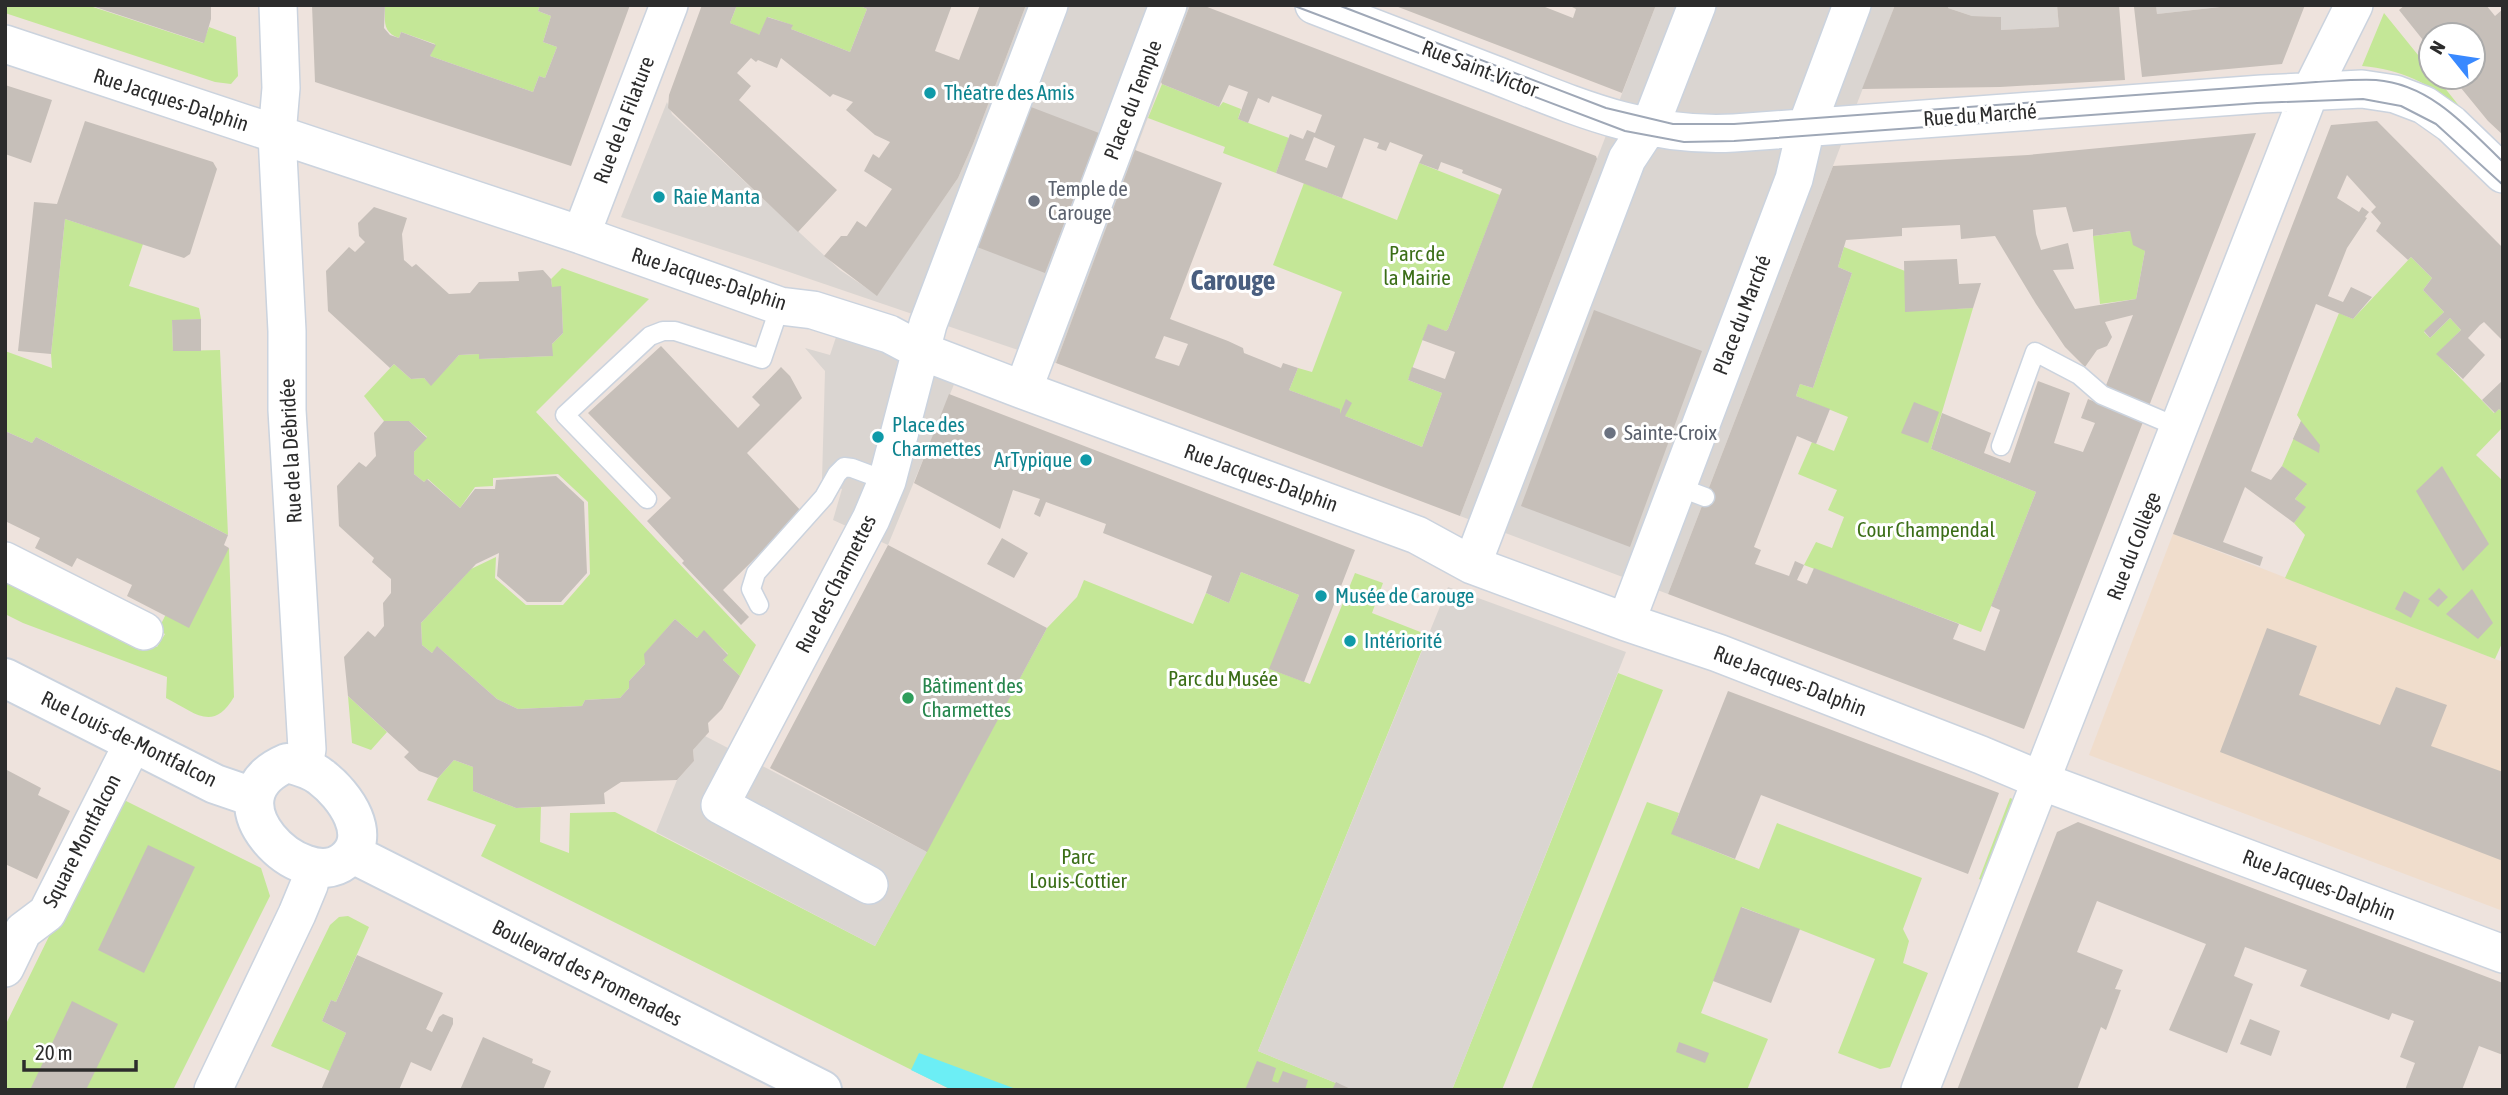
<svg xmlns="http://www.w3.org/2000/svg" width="2508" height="1095" font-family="'Asap Condensed',sans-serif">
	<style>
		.education { fill: #f0ddcc }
		.green { fill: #c4e797 }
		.plaza { fill: #dad5d1 }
		.water { fill: #6ceef5 }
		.building { fill: #c6bfb9; fill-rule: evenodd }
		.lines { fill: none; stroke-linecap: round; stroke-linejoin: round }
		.lane-casing { stroke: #cbd3de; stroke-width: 21 }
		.street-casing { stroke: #cbd3de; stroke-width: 40 }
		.secondary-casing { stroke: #cbd3de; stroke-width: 42 }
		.lane { stroke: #fff; stroke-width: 18 }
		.street { stroke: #fff; stroke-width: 37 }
		.secondary { stroke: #fff; stroke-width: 38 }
		.tram { stroke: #9fa8b7; stroke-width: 2 }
		.culture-dot { fill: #0f9aa8; stroke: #fff; stroke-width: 2.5 }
		.worship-dot { fill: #6b7280; stroke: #fff; stroke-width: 2.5 }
		.leisure-dot { fill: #2e9e5b; stroke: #fff; stroke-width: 2.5 }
		.labels { text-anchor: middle; stroke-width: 6; stroke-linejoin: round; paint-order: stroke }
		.street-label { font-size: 21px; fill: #2c2c2c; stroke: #fff }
		.culture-label { font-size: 21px; fill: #0d838f; stroke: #fff; text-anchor: start }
		.worship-label { font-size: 21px; fill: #5b616d; stroke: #fff; text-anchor: start }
		.park-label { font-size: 21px; fill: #3b6e17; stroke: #fff }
		.leisure-label { font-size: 21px; fill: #27864d; stroke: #fff; text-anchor: start }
		.district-label { font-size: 28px; font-weight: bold; fill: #495e7f; stroke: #fff }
	</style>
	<rect width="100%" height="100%" fill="#eee3dd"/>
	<path class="education" d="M2173 534 2503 662V911L2089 755Z"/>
	<path class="green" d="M5 5H87L203 43 209 27 236 37 238 76 231 84 215 82 5 13Z
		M385 5H540L538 11 551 16 543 42 557 47 545 78 539 76 533 92 430 56 435 44 401 32 399 38C382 32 385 21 385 5Z
		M737 5H858L867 9 850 52 791 29 792 25 768 17 759 35 730 23Z
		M2384 13 2431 71V77H2436L2460 107C2429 84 2401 69 2362 66Z
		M1162 84 1219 107 1223 102 1241 109 1238 119 1289 138 1276 173 1223 153 1225 147 1148 118Z
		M1419 163 1500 195 1448 329 1446 331 1428 325 1408 380 1442 393 1422 447 1340 414 1339 409 1289 390 1298 368 1312 372 1342 292 1273 265 1304 183 1397 220Z
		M65 219 143 244 129 286 199 308 201 319 172 321 173 351 220 350 228 535 36 437 32 443 5 431V351L52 368 51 354Z
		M2130 231 2145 251 2136 299 2100 304 2093 236Z
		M1844 247 1905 271 1906 311 1973 308 1931 449 2036 492 1981 632 1804 565 1816 542 1832 548 1844 517 1828 510 1837 490 1798 474 1812 442 1834 451 1848 417 1796 396 1800 384 1813 388 1852 273 1838 267Z
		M2411 257 2432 278 2423 290 2444 312 2424 332 2430 338 2450 318 2461 330 2437 354 2494 413 2499 409 2503 413V427L2476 455 2503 481V641L2495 659 2285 578 2305 535 2294 523 2305 507 2295 499 2306 485 2282 466 2301 421 2297 415 2339 313 2353 319Z
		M562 268 649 299 536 412 756 645 740 676 723 660 728 654 704 631 697 638 675 619 645 654V664L629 681V688L620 698 585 700 582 706 518 709 497 699 438 647 432 653 422 645 421 623 471 569 496 557 495 578 526 605H563L590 574 588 502 558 474 493 478V486L475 487 460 508 428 479 424 482 414 474V452L427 437 409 421H384L364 396 394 364 411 379 424 378 431 385 459 355 479 354V359L552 356V344L563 333 561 287H552L551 279Z
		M229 548 234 697C213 733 194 712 166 698L167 677 23 623 5 614V572L157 647 165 634 158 630 165 616Z
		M1241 572 1299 595 1270 669 1310 684 1355 573 1383 583 1372 613 1428 635 1258 1051 1353 1090H952L481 856 496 825 427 800 438 778 454 760 473 767V791L516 808 541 807 540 842 569 853 570 813 615 812 875 946 1047 628 1077 597 1084 580 1193 624 1206 593 1229 603Z
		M1618 673 1663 690 1502 1090H1452Z
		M348 696 387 732 371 750 352 743Z
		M2010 798 2021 802 1989 883 1979 879Z
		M122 799 261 868 270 896 173 1090H5V1026L114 804Z
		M1647 802 1679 813 1672 834 1759 869 1777 823 1922 878 1903 929 1909 941 1903 963 1928 973 1890 1067 1880 1069 1838 1053 1875 959 1742 907 1701 1013 1768 1039 1747 1090H1531Z
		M348 916 369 927 336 1002 331 1000 322 1021 346 1033 330 1071 271 1046 330 925 339 917Z"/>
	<path class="plaza" d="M1026 5H1190L1056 363 757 261 621 217 667 102 672 114 814 246 840 270 877 295 958 178 973 144Z
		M1656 5H1895L1668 594 1460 516Z
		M1949 5H2057L2059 27 2001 30V17L1972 16 1948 8Z
		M2156 5H2238L2157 14Z
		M837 334 869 347 872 346 886 351 889 355 955 382 888 545 833 520 842 489 822 480 825 371 805 348 830 355Z
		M1448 587 1626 652 1452 1090H1353L1258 1051Z
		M705 736 927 852 875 946 656 832 677 780 694 761 693 750Z"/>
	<path class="water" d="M919 1053 1019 1090H952L911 1070Z"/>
	<path class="building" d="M89 5H211V19L204 43Z
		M312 5H385L384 28 390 35 399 38 401 32 436 45 430 56 533 92 539 76 545 78 557 47 543 42 551 16 538 11 540 5H630L571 166 315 82Z
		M702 5H737L730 23 758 34 759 35 767 17 793 25 791 29 850 52 867 9 858 5H952L935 51 959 60 980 5H1026L973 144 958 178 877 296 824 256 841 236H847L857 221 866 227 892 189 864 171 873 154 879 158 890 142 875 135 846 110 853 102 833 94 830 97 781 58 777 68 758 60 756 62 751 58 737 73 751 86 739 100 837 190 798 232 668 108 669 95Z
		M1190 5H1202L1596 156 1597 159 1460 516 1056 363 1135 150 1222 183 1170 319 1228 341 1243 348 1244 353 1281 368 1283 363 1298 368 1289 390 1340 409V414L1346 399 1352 403 1345 416 1422 447 1442 393 1408 380 1412 367 1445 379 1455 352 1422 340 1428 324 1446 331 1448 329 1502 189 1462 173 1463 170 1441 162 1438 170 1419 163 1423 155 1390 142 1386 151 1377 148 1379 143 1364 138 1342 198 1276 173 1290 134 1303 139 1307 130 1315 133 1322 115 1272 96 1269 103 1258 98 1248 123 1238 119 1248 92 1229 85 1219 107 1162 84 1161 82ZM1314 137 1335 146 1327 168 1305 160ZM1164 336 1188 344 1179 366 1155 358Z
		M1393 5H1540L1573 18 1576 9 1568 5H1656L1622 93Z
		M1895 5H1949L1948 8 1972 16 2001 17V30L2059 27 2057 5H2119L2125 80 2000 87 1862 89Z
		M2156 5 2157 14 2238 5H2305L2282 64 2142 77 2134 7Z
		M2405 5H2486L2495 16 2503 9V135L2488 121 2452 77H2473V35H2431V50L2399 10Z
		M5 85 52 100 31 163 5 154Z
		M1031 107 1099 133 1045 273 977 247Z
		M85 121 213 162 217 169 190 254 184 258 65 219 51 354 18 351 34 202 57 204Z
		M2377 121 2503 248V341L2484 322 2480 325 2468 338 2485 355 2463 379 2436 354 2461 330 2450 318 2430 338 2424 331 2444 312 2423 290 2432 278 2411 257 2408 260 2376 231 2381 223 2371 212 2376 207 2347 175 2337 198 2359 212 2362 207 2369 212 2365 217 2367 218 2347 248 2328 296 2343 302 2351 287 2372 297 2353 319 2316 304 2251 471 2271 480 2282 466 2307 484 2295 499 2306 507 2294 523 2245 487 2223 542 2263 557 2260 566 2173 534 2331 125Z
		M2256 133 2149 406 2105 388 2133 315 2105 322 2112 337 2107 346 2097 350 2085 367 2065 347 2036 304 1995 236 1961 239 1960 225 1902 228V236L1846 240 1838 267 1852 273 1813 388 1800 384 1796 396 1830 409 1816 444 1797 436 1754 547 1761 550 1755 564 1789 576 1795 561 1804 565 1797 580 1807 584 1814 568 1959 624 1953 639 1985 651 2000 610 1991 606 2036 492 1931 449 1942 413 1991 433 1984 453 2010 463 2038 381 2070 393 2054 443 2083 452 2095 423 2081 418 2088 399 2143 422 2024 729 1668 594 1833 166 2028 155ZM2066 207 2073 232 2093 229V236L2130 231 2133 245 2145 251 2136 299 2075 309 2053 270 2074 269 2068 243 2041 250 2036 234 2033 210Z
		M374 207 407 218 402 234 404 260 412 267 416 264 449 294 470 293 479 282 519 281 518 272 543 270 551 279 552 287 561 286 563 333 552 344 553 356 479 359V354L459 355 431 386 424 378 411 379 394 364 390 368 328 311 326 271 349 247 355 252 365 242 359 236 358 223Z
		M1957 259 1959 284 1981 283 1973 308 1905 312 1904 261Z
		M1594 310 1702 351 1630 547 1521 506Z
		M201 319V351H173L172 320Z
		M661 346 738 428 760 405 752 397 781 367 790 376 802 398 747 453 802 512 723 590 749 617 741 625 682 563 684 561 647 521 671 498 588 413Z
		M2503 380V413L2499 409 2495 413 2482 400Z
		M949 394 1355 550 1304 682 1269 669 1299 595 1241 572 1229 603 1206 593 1212 576 1103 533 1106 524 1046 502 1040 517 1034 514 1040 499 1013 490 1000 529 914 483Z
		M1914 402 1939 412 1928 443 1901 433Z
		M384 421H409L427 438 414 452V474L424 482 427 479 460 508 475 489H495L496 480 556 476 584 502 587 573 561 602H527L497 576 499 553 476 564 421 623 422 645 432 653 437 646 497 699 518 709 582 706 585 700 620 698 629 688V681L645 664 644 654 675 619 697 638 704 630 728 655 723 660 740 676 722 709 708 723 709 732 693 750 694 761 677 780 621 782 604 793 605 804 516 808 473 791V767L454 760 438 778 419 771 404 757 409 752 348 696 344 657 368 631 375 637 384 626 383 603 391 593V579L372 562 374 558 339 526 337 486 359 462 366 467 376 456 374 433Z
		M2301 421 2320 445 2319 453 2293 439Z
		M5 431 32 443 36 437 228 535 224 545 229 548 189 628 127 596 132 585 77 558 72 567 35 548 40 538 5 521Z
		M2442 466 2489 544 2463 571 2416 491Z
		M1002 538 1028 553 1014 578 987 564Z
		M888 545 1047 628 927 852 770 768Z
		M2439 588 2448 597 2438 607 2428 599Z
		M2472 589 2493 623 2478 639 2446 614Z
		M2404 591 2420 600 2411 618 2395 609Z
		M2267 628 2317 646 2299 695 2380 725 2396 687 2447 705 2431 746 2503 772V861L2220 752Z
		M1728 691 1999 793 1968 874 1761 795 1735 859 1671 834Z
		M5 769 41 788 38 795 70 811 37 879 5 864Z
		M2078 822 2503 983V1055L2479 1046 2462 1090H2405L2415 1063 2400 1057 2414 1021 2392 1013 2389 1020 2300 986 2307 970 2245 947 2234 976 2253 984 2227 1053 2169 1030 2206 944 2097 901 2077 952 2123 970 2115 989 2121 990 2106 1030 2101 1027 2077 1090H1957L2057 832Z
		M148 845 195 867 144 973 98 950Z
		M1741 907 1800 929 1771 1003 1713 981Z
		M357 955 443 993 426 1029 432 1032 439 1017 443 1014 453 1018V1024L431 1071 411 1062 399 1090H321L346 1033 322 1021 331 1000 336 1002Z
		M72 1001 118 1024 86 1090H30Z
		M2250 1019 2280 1031 2271 1056 2240 1044Z
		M483 1037 533 1059 532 1063 551 1071 543 1090H460Z
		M1679 1042 1709 1053 1705 1063 1676 1052Z
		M1257 1061 1276 1068 1272 1081 1278 1083 1283 1071 1308 1080 1305 1090H1245Z
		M1336 1082 1342 1085 1353 1090H1332Z"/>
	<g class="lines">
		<g class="lane-casing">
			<path id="lane" d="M2001 446 2035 352 2079 375 2102 395 2180 428
				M1676 486 1705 497
				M647 499 565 415 650 336 663 331H675L762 359 780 306
				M759 605 751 589 756 573 824 497 837 474 844 467 852 468 887 481"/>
		</g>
		<g class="street-casing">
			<path id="street" d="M278 5 281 88 277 135 287 331V410L307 749 304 767
				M1314 5C1374 28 1434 51 1493 74 1575 106 1644 138 1734 133L2262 94 2362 89 2395 94 2424 105 2451 124 2503 174
				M5 44 581 235 780 306 813 310 889 334 921 351 1023 390 1417 535 1472 565 1626 622 1718 653 1981 755 2057 787 2503 954
				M581 235 669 5
				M1023 390 1168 5
				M5 561 144 631
				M1472 565 1627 159 1652 121 1697 5
				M1626 622 1794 179 1806 128 1852 5
				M869 885 720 805 871 519 887 481 928 324 1049 5
				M5 968 23 931 47 913 133 743
				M213 1090 297 914 309 885 313 868
				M1920 1090 2307 99 2354 5"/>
		</g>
		<g class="secondary-casing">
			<path id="secondary" d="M5 678 215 784 253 797
				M287 763C299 766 311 769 321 777 345 795 375 837 344 861 302 894 203 799 287 763Z
				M353 854 822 1090"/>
		</g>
		<use href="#lane" class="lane"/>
		<use href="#street" class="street"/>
		<use href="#secondary" class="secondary"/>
		<path class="tram" d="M1292 5 1625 131 1684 142 1734 141 2257 103 2363 99 2401 106 2436 124 2503 185
			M1338 5 1606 108 1673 124H1734L2316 82C2336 81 2356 79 2376 80 2430 84 2467 127 2503 162"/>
	</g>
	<g class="culture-dot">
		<circle cx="930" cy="93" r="7"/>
		<circle cx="659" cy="197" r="7"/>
		<circle cx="878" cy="437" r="7"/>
		<circle cx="1086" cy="460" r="7"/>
		<circle cx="1321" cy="596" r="7"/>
		<circle cx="1350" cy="641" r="7"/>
	</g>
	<g class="worship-dot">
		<circle cx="1034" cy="201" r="7"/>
		<circle cx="1610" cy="433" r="7"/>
	</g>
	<circle class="leisure-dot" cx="908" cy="698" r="7"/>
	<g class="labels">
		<g class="street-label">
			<text transform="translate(1480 69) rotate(21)" y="7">Rue Saint-Victor</text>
			<text transform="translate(171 100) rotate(18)" y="7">Rue Jacques-Dalphin</text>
			<text transform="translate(1133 100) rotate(-69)" y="7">Place du Temple</text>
			<text transform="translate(1980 115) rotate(-4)" y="7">Rue du Marché</text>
			<text transform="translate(624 120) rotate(-69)" y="7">Rue de la Filature</text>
			<text transform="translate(709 279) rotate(18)" y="7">Rue Jacques-Dalphin</text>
			<text transform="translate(1742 315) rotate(-69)" y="7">Place du Marché</text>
			<text transform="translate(291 451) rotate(-93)" y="7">Rue de la Débridée</text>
			<text transform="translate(1261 478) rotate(20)" y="7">Rue Jacques-Dalphin</text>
			<text transform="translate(2134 546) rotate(-69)" y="7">Rue du Collège</text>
			<text transform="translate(836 584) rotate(-63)" y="7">Rue des Charmettes</text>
			<text transform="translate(1790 681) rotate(21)" y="7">Rue Jacques-Dalphin</text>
			<text transform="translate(129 739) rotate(26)" y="7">Rue Louis-de-Montfalcon</text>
			<text transform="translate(82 841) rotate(-63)" y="7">Square Montfalcon</text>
			<text transform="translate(2319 885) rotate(21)" y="7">Rue Jacques-Dalphin</text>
			<text transform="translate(587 973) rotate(27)" y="7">Boulevard des Promenades</text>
		</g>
		<g class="culture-label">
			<text x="944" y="100">Théatre des Amis</text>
			<text x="673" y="204">Raie Manta</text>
			<text x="892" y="432">Place des<tspan x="892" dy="24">Charmettes</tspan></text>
			<text x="1072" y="467" text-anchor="end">ArTypique</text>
			<text x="1335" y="603">Musée de Carouge</text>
			<text x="1364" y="648">Intériorité</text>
		</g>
		<g class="worship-label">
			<text x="1048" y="196">Temple de<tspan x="1048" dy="24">Carouge</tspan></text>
			<text x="1624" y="440">Sainte-Croix</text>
		</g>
		<g class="park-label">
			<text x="1417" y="261">Parc de<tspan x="1417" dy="24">la Mairie</tspan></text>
			<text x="1926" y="537">Cour Champendal</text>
			<text x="1223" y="686">Parc du Musée</text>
			<text x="1078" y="864">Parc<tspan x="1078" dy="24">Louis-Cottier</tspan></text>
		</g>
		<g class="leisure-label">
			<text x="922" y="693">Bâtiment des<tspan x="922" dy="24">Charmettes</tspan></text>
		</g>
		<g class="district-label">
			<text x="1233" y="290">Carouge</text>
		</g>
	</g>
	<rect width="2508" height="1095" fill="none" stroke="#2c2c2c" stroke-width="14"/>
	<g transform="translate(2452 56) rotate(300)"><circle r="33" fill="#ffffff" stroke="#ababab" stroke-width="2"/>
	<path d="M0-5L12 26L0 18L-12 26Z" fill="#3989ff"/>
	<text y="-10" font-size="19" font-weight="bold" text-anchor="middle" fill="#2c2c2c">N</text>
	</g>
	<path d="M24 1060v10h112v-10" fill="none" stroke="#2c2c2c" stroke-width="3.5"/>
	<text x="35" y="1060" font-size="21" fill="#2c2c2c" stroke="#ffffff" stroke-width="5" paint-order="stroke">20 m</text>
</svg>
